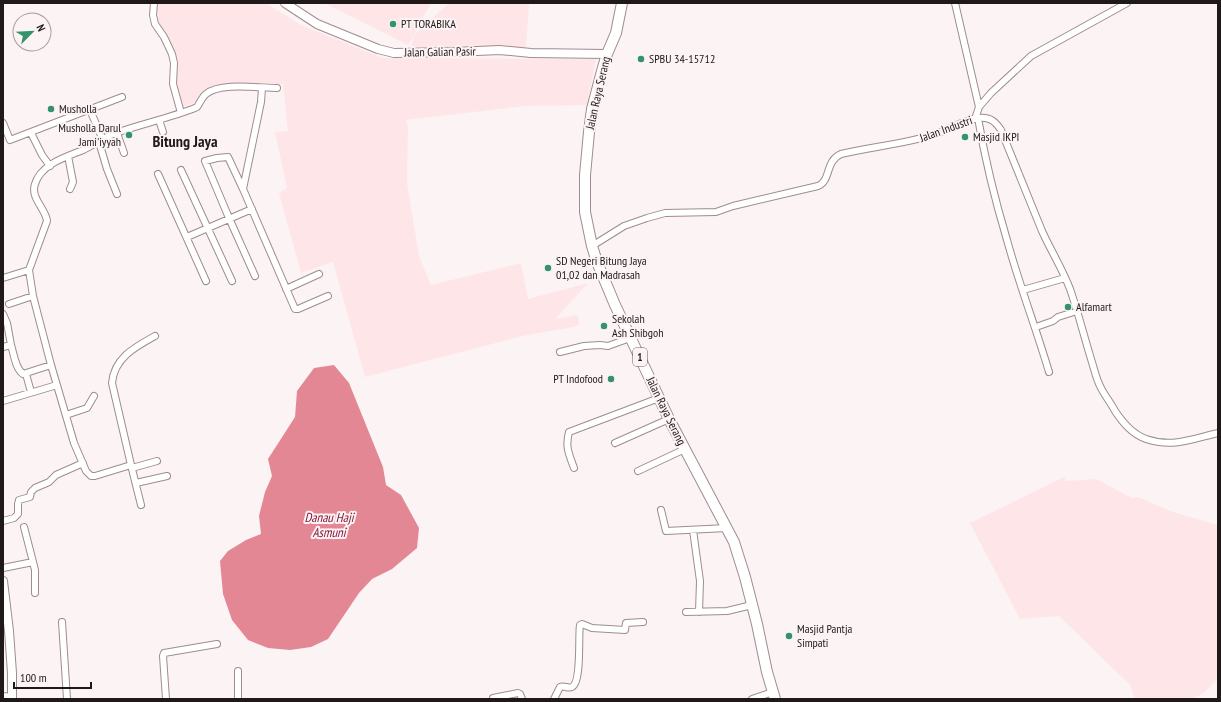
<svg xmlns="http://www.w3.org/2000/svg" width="1221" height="702" font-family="'PT Sans Narrow',sans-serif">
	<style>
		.built { fill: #fee6e8 }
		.water { fill: #e38795 }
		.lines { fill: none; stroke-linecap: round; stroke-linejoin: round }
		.minor-casing { stroke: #9f8c8e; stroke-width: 8 }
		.tertiary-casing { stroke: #9f8c8e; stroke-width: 10 }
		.trunk-casing { stroke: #9f8c8e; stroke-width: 12 }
		.minor { stroke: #fff; stroke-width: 6 }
		.tertiary { stroke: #fff; stroke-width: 8 }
		.trunk { stroke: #fff; stroke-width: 10 }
		.poi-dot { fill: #34936c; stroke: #fcf3f4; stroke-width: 1.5 }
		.labels { text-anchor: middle; stroke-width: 4; stroke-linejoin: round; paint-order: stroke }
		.shield { fill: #fcf3f4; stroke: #625a5b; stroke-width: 1 }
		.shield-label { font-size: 11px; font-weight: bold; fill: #201919 }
		.poi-label { font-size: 12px; fill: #201919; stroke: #fcf3f4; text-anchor: start }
		.street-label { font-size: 12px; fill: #201919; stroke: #fcf3f4 }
		.water-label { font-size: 13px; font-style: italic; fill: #851838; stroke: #fcf3f4 }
		.district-label { font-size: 16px; font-weight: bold; fill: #201919; stroke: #fcf3f4 }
	</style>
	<rect width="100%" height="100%" fill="#fcf3f4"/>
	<path class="built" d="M158 3H266L301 25 383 58 596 59 587 105 526 106 406 120 408 128 407 183 419 256 431 285 521 263 528 299 588 283 555 319 577 315 579 320V325L574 327 522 336 365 377 333 262 301 273 279 193 287 188 275 132 288 131 283 84 224 85 216 86 201 93 198 101 183 107 179 95 176 76 177 61 172 46 165 35 157 25Z
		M324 3H431L414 35 449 3H529L526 49H411L414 35 408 45Z
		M1064 477 1066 481 1096 479 1132 498 1138 497 1173 512 1218 525V678L1204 693 1192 699H1135L1130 685 1059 616 1020 619 970 523Z"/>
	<path class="water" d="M334 365 349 383 383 467 386 485 401 495 419 528 417 548 392 569 372 579 359 593 328 639 311 647 290 650 268 648 248 640 232 620 223 594 220 561 228 551 246 540 261 534 259 516 265 492 272 476 268 459 295 417 297 391 314 368Z"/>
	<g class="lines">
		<g class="minor-casing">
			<path id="minor" d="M154 3 153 15 155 24 164 37 172 54 174 63 173 84 181 113
				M955 3 979 107
				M262 88 261 102 243 189 295 309H298L328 296
				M90 110 103 140
				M978 118C985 159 995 200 1007 240 1019 284 1036 328 1049 372
				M975 119 979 107 991 93 1031 56 1127 3
				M159 120 163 132
				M3 123 10 140 122 97
				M31 133 42 155 50 166
				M117 133 124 153
				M99 142 107 169 117 194
				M68 156 73 182 70 189
				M181 170 232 281
				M158 174 206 281
				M243 189 228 157 217 158 205 161 229 218 255 276
				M187 237 252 209
				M592 246 624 226 647 218 665 213 716 212 733 206 818 186C831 181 825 161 841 154 871 147 903 144 933 135 948 131 964 119 979 118 990 117 995 121 1001 130L1042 231C1051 251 1062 268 1070 289 1078 312 1084 336 1091 359 1094 368 1096 379 1101 388 1105 396 1111 403 1115 411 1123 423 1132 434 1146 439 1173 448 1192 439 1218 433
				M29 270 33 296 51 365 74 443 86 471 91 476H95L131 465 141 505
				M3 278 29 270 47 221C46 209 30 198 35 184 41 164 66 157 83 150 94 145 104 137 116 133 142 124 169 118 195 108L197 107C200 103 202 97 206 94 220 82 259 88 277 88
				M286 289 319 274
				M1023 290 1065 278
				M9 304 33 296
				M3 314 7 323 11 345 3 347
				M1036 327 1053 321 1058 317 1077 311
				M11 345C14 354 15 368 23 374L51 365
				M560 352 584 346 600 345 608 346 630 338
				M26 374 31 392
				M3 401 57 385
				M66 415 87 408 94 396
				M615 443 669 419
				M131 465 112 383C114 358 135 347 155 336
				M132 468 157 461
				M574 468C569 454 565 447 569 432L659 398
				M638 471 685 449
				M136 483 167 476
				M661 510 666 531 727 528
				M3 521 14 518 18 514V504L19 500 30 497 31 492 35 488 49 482 56 475 83 463
				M693 530 700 581 699 612
				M33 562 35 570V593
				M3 568 33 562 24 527
				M686 612 727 611 752 605
				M62 622 67 699
				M238 671V699
				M3 696 12 697
				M493 698 518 693 520 694 522 699
				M166 699 163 656 164 653 217 644
				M554 699 560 687C564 685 568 689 572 687 582 682 578 635 580 625L582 624 592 628 625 630 626 623 643 622
				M752 699 773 692"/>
		</g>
		<g class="tertiary-casing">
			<path id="tertiary" d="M285 3 317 24 378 49 394 53 455 52 499 50 531 53 607 54
				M3 581 9 631 12 673V699"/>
		</g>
		<g class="trunk-casing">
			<path id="trunk" d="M622 3 616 33 607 54 602 71 592 109 589 132 585 175V212L592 246 597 262 615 305 669 419 734 542 745 577 757 624 767 672 775 699"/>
		</g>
		<use href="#minor" class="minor"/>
		<use href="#tertiary" class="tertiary"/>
		<use href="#trunk" class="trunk"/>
	</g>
	<g class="poi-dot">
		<circle cx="393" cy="24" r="4"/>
		<circle cx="641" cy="59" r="4"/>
		<circle cx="51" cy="109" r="4"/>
		<circle cx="129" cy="135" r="4"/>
		<circle cx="965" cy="137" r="4"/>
		<circle cx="548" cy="268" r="4"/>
		<circle cx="1068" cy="307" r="4"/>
		<circle cx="604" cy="326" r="4"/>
		<circle cx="611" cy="379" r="4"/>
		<circle cx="789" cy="636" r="4"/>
	</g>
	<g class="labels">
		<rect class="shield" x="633" y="348" width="14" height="18" rx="3"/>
		<g class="shield-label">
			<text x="640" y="361">1</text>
		</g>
		<g class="poi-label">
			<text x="401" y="28">PT TORABIKA</text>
			<text x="649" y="63">SPBU 34-15712</text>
			<text x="59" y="113">Musholla</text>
			<text x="121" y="132" text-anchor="end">Musholla Darul<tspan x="121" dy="14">Jami'iyyah</tspan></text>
			<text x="973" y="141">Masjid IKPI</text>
			<text x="556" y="265">SD Negeri Bitung Jaya<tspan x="556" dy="14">01,02 dan Madrasah</tspan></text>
			<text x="1076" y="311">Alfamart</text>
			<text x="612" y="323">Sekolah<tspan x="612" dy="14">Ash Shibgoh</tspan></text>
			<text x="603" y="383" text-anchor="end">PT Indofood</text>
			<text x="797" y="633">Masjid Pantja<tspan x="797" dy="14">Simpati</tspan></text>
		</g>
		<g class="street-label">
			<text transform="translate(440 52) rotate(-1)" y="4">Jalan Galian Pasir</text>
			<text transform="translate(598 93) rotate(-77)" y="4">Jalan Raya Serang</text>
			<text transform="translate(946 129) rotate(-20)" y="4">Jalan Industri</text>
			<text transform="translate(666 411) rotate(64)" y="4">Jalan Raya Serang</text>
		</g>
		<g class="water-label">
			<text x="329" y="522">Danau Haji<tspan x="329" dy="15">Asmuni</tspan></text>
		</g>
		<g class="district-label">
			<text x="185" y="147">Bitung Jaya</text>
		</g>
	</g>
	<rect width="1221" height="702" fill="none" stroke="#201919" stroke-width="8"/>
	<g transform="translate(32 32) rotate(66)"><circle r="19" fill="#fcf3f4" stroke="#a49c9c"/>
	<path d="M0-3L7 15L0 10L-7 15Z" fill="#34936c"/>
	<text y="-6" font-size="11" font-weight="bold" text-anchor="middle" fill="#201919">N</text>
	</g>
	<path d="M14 682v6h77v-6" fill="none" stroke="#201919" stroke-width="2"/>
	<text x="20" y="682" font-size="12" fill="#201919" stroke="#fcf3f4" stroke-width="3" paint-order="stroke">100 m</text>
</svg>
